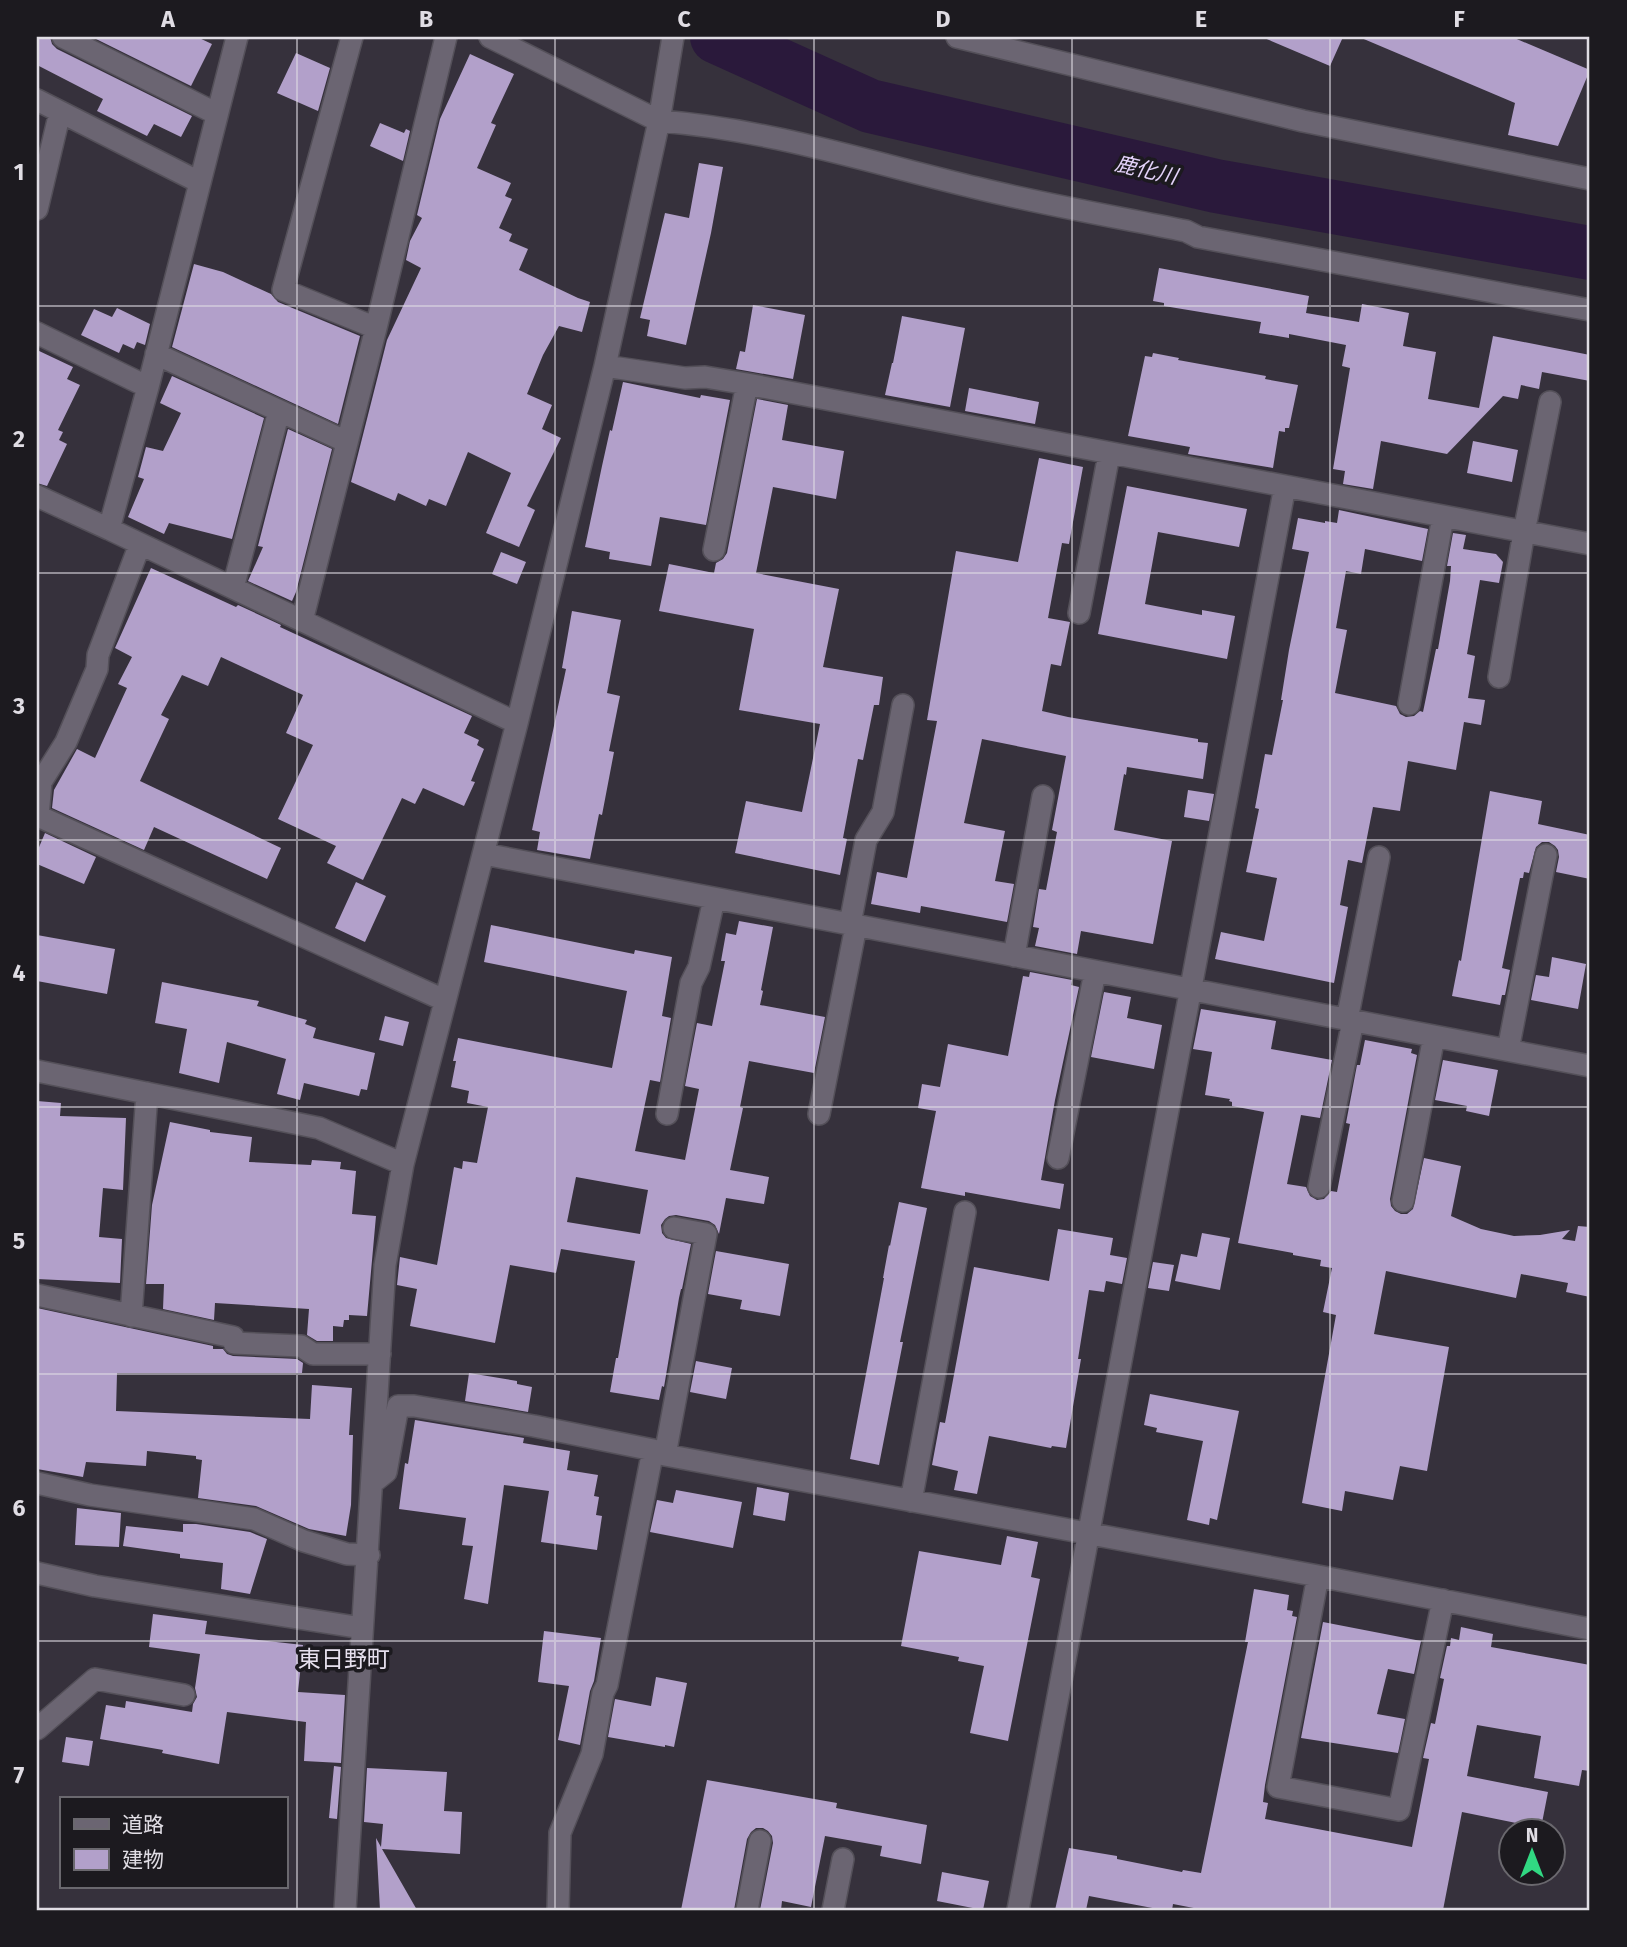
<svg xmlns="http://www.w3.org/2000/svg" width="1627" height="1947" font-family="'Fira Sans','Noto Sans JP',sans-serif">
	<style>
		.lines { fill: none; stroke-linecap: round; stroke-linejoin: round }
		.river { stroke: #2a193b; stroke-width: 54 }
		.building { fill: #b2a0ca; fill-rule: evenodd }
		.street-casing { stroke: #545059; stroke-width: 24 }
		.street { stroke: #6b6572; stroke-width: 21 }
		.grid { fill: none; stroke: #e0dde4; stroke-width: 2; stroke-opacity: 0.55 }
		.labels { text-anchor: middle; stroke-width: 7; stroke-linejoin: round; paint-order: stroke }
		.water-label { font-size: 21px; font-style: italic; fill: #e4d3fa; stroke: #1c1a1f }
		.quarter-label { font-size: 23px; fill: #e6e0ee; stroke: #1c1a1f }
		.neatline { fill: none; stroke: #e0dde4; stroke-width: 2.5 }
		.grid-label { font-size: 23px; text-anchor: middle; font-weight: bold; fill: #e0dde4 }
	</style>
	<rect width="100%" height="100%" fill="#36313c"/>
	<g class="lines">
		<path class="river" d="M717 37 870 106 1216 186 1590 253"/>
	</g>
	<path class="building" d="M37 37H50L52 44 57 49 192 116 181 137 154 124 147 136 97 111 103 99 37 65Z
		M92 37H197L212 44 191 86Z
		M1262 37H1343L1330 66Z
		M1359 37H1512L1590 70 1558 146 1508 135 1515 103Z
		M296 53 330 68 318 111 277 93Z
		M470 54 514 74 491 123 496 125 477 168 511 183 505 196 512 199 499 228 512 234 509 241 528 249 519 270 578 298 590 302 582 332 559 326 543 355 527 394 552 405 542 429 561 438 527 506 535 510 519 547 486 533 511 473 468 452 446 506 429 499 426 506 398 493 395 501 351 482 387 340 421 268 406 260 410 241 422 218 417 215 440 119Z
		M380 123 404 133 406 129 410 131 403 161 370 146Z
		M699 163 723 167 711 233 686 345 647 336 650 320 640 318 665 213 689 218Z
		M194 264 223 272 271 294 278 302 360 336 338 424 172 347Z
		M1159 268 1309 296 1306 313 1359 322 1362 304 1409 313 1403 346 1436 352 1428 399 1479 408 1493 336 1590 355V381L1542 372 1539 389 1521 385 1518 399 1503 396 1447 454 1381 441 1373 489 1343 484 1345 471 1333 469 1350 368 1342 366 1346 345 1289 334V338L1259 333 1261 322 1164 306V303L1153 301Z
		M753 305 805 315 793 379 736 369 740 351 745 352Z
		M117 308 150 324 145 345 137 342 134 349 123 344 119 353 81 335 94 309 112 317Z
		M902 316 965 328 950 407 885 395 892 363H893Z
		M37 350 73 367 67 379 80 385 58 430 63 432 59 440 67 444 47 486 37 483Z
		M1153 353 1179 358 1178 360 1266 376 1265 379 1298 385 1289 428H1285V432L1279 431 1273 468 1188 454 1190 447 1128 436 1145 356 1152 357Z
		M172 376 264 418 232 539 169 523 164 534 128 517 144 479 138 477 146 447 163 451 181 413 160 403Z
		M623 382 700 398 701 395 730 400 731 395 706 525 660 517 651 566 609 559 610 552 585 547 602 466 610 430 612 431Z
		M969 388 1039 402 1035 424 965 411Z
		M757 399 788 405 782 440 844 451 836 499 773 487 756 573 839 589 823 667 883 677 879 705H874L863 760 858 759 843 838 847 839 840 875 735 853 746 801 802 812 820 724 739 710 754 629 659 611 669 564 714 573 716 563 723 559 727 553Z
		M288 429 332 449 296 592 292 601 248 581 263 547 258 546Z
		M1473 441 1518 450 1512 482 1467 473Z
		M1039 458 1083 467 1069 544 1062 543 1048 618 1070 622 1061 666 1051 664 1042 711 1068 717 1198 739V742L1208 743 1203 779 1127 767 1126 775 1124 774 1114 830 1172 841 1153 944 1081 931 1077 954 1035 946 1039 928 1033 927 1039 889 1046 890 1057 832 1052 830 1066 756 982 739 964 823 1005 831 995 881 1014 884 1007 922 921 906 920 913 871 904 877 872 907 878 937 721 927 720 956 551 1018 562Z
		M1127 486 1247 509 1239 547 1158 532 1145 604 1202 615V610L1235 616 1227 659 1098 634Z
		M1339 510 1428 529 1422 561 1365 549 1361 574 1346 571 1336 628 1347 630 1335 693 1396 706 1400 714 1406 717 1414 716 1420 711 1423 712 1436 649H1438L1450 581 1451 566H1447L1453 533 1466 535 1463 549 1496 554 1503 562 1499 583 1480 580 1467 654 1475 656 1468 698 1485 700 1481 725 1464 722 1456 770 1408 761 1400 811 1373 807 1362 863 1348 860 1340 905 1348 907 1334 983 1215 959 1221 932 1264 941 1277 878 1246 872 1259 809 1255 808 1265 754 1272 755 1283 700H1281L1289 650 1309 552 1292 549 1298 518 1325 523V521L1337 523Z
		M501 552 526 562 517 584 492 574Z
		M151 568 236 607 238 605 281 625 280 627 472 716 464 733 479 740 477 745 484 749 471 781 475 782 464 806 423 788 415 804 402 798 363 880 327 863 336 846 278 819 313 745 286 733 303 695 221 657 208 686 182 675 161 715 169 719 140 781 281 848 267 879 154 827 144 850 52 808 54 790 77 749 95 758 127 688 118 684 132 657 115 648Z
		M572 611 621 620 607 693 620 696 609 751 614 752 602 815 599 814 590 859 537 850 540 832 532 830 566 669 562 668Z
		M1188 790 1214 794 1209 821 1184 817Z
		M1490 791 1542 801 1538 824 1590 835V879L1556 872 1559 857 1558 850 1555 846 1549 842H1542L1536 847 1529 873 1524 872 1523 878H1520L1502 968 1510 970 1505 995H1502L1500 1005 1452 996 1459 960 1461 961Z
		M45 833 96 857 84 884 37 864V852Z
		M356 882 386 896 365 942 335 928Z
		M739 921 773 927 761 990 763 991 760 1005 825 1017 814 1073 749 1061 740 1107 743 1108 730 1170 769 1177 764 1204 726 1198 719 1234 715 1225 709 1221 676 1215 669 1216 665 1219 661 1225 662 1233 666 1238 691 1244 682 1289H681L679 1298 664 1387 662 1386 659 1400 610 1392 616 1358H618L635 1261 561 1249 556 1273 510 1265 495 1343 410 1326 417 1289 397 1285 400 1257 437 1265 454 1167 462 1169 463 1161 477 1163 488 1107 467 1103 469 1091 451 1087 456 1061H453L458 1038 612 1068 627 991 484 962 491 925 634 954 635 950 672 957 662 1016 671 1018 660 1082 650 1080 635 1151 685 1160 699 1089 685 1086 697 1023 712 1026 725 961H721L726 933 736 935ZM576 1177 648 1190 640 1234 567 1222Z
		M37 935 115 949 107 994 37 981Z
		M1552 957 1586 964 1578 1009 1531 1000 1536 975 1549 977Z
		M1030 972 1072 980 1071 985 1079 987 1055 1100 1041 1180 1064 1184 1060 1209 965 1192V1196L921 1188 936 1111 918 1108 922 1084 940 1087 948 1044 1008 1056 1023 976 1029 977Z
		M162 982 259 1001 257 1006 307 1020 305 1024 316 1028 313 1038 375 1053 367 1090 361 1089 359 1096 304 1083 300 1100 277 1094 286 1059 227 1042 219 1083 179 1073 187 1029 155 1023Z
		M1104 992 1131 997 1127 1018 1162 1025 1154 1069 1091 1057Z
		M1201 1009 1276 1021 1271 1049 1332 1060 1320 1118 1301 1115 1287 1184 1306 1187 1310 1196 1317 1200 1324 1199 1331 1191 1337 1192 1350 1124 1346 1123 1357 1065H1360L1365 1040 1412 1049 1411 1053 1417 1055 1390 1199 1391 1206 1395 1211 1401 1214H1407L1413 1209 1424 1158 1461 1166 1451 1216 1481 1229 1514 1236 1540 1235 1570 1230 1562 1239 1575 1241 1578 1226 1590 1227V1297L1566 1292 1568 1283 1521 1274 1516 1298 1386 1271 1374 1334 1449 1347 1427 1471 1400 1466 1393 1500 1345 1491 1342 1511 1302 1503 1336 1315 1323 1312 1332 1268 1320 1266 1321 1260 1293 1255V1253L1238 1243 1264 1112 1232 1106V1102L1229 1101 1230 1099 1205 1095 1212 1052 1193 1049Z
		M385 1016 409 1022 403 1046 379 1040Z
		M1443 1060 1498 1070 1489 1116 1466 1111 1467 1106 1435 1100Z
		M37 1101 61 1103 60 1116 126 1118 123 1190 103 1188 99 1237 122 1239 120 1283 37 1279Z
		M170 1122 210 1130V1132L252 1137 249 1162 311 1165 312 1160 341 1162 340 1169 356 1171 352 1214 376 1216 367 1316 349 1315V1320H344L343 1327 333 1326V1341H317L307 1335 309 1309 215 1303 214 1320 163 1309 164 1284H146L152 1205Z
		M899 1202 927 1208 900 1342H903L879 1465 850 1459 884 1278H883L889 1245 890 1246Z
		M1058 1229 1113 1238 1110 1255 1127 1258 1122 1284 1106 1281 1104 1292 1089 1290 1078 1359H1081L1066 1448 1052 1446 1051 1448 989 1436 977 1494 954 1490 958 1471 932 1465 940 1422 945 1423 974 1267 1049 1281Z
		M1202 1233 1230 1238 1220 1290 1175 1281 1181 1254 1197 1257Z
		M716 1251 789 1264 780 1316 740 1309 742 1300 708 1294Z
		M1153 1262 1174 1265 1169 1291 1148 1288Z
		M37 1308 213 1346V1349H223L227 1354 233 1356 297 1359 303 1363 302 1373H117L116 1411 310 1419 312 1385 352 1388 349 1435H353L351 1505 346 1536 309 1529 256 1506 198 1498 202 1460 196 1459V1456L147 1451 146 1466 86 1462 83 1477 37 1469Z
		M696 1361 732 1368 726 1399 690 1392Z
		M469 1373 517 1381V1384L532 1387 528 1412 465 1401Z
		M1150 1394 1239 1411 1217 1520 1210 1518 1209 1525 1187 1520 1203 1441 1156 1432 1157 1428 1144 1425Z
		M415 1420 524 1438 523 1443 570 1451 567 1470 598 1475 594 1496 599 1497 596 1515 602 1516 597 1550 541 1542 549 1491 504 1485 488 1604 464 1599 473 1546 462 1545 466 1518 399 1509 405 1463 408 1464Z
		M757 1487 789 1493 785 1521 753 1515Z
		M676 1490 742 1502 733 1548 650 1532 657 1500 673 1503Z
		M77 1508 121 1513 119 1547 75 1545Z
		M183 1524H196L250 1532 267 1539 250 1594 221 1589 223 1563 180 1558V1554L123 1546 126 1526 183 1532Z
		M1007 1536 1038 1542 1031 1577 1040 1579 1008 1741 970 1733 984 1666 958 1661 959 1657 901 1646 919 1551 1001 1565Z
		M1254 1589 1289 1595 1287 1610 1293 1611 1292 1616 1297 1617 1265 1785 1263 1802 1268 1803 1265 1819 1412 1847 1429 1759 1423 1758 1431 1723 1435 1724 1444 1679 1440 1678 1447 1646H1450L1451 1638 1459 1640 1461 1627 1493 1634 1491 1647 1590 1665V1771L1582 1770 1579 1786 1534 1778 1541 1736 1477 1725 1467 1776 1548 1792 1541 1828 1462 1812 1443 1910H1204L1173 1904 1172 1910H1163L1089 1896 1086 1910H1055L1069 1848 1117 1856V1859L1182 1872 1183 1870 1201 1873 1248 1642H1245Z
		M153 1614 207 1621 205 1634 303 1645 298 1692 345 1695 341 1763 304 1761 306 1722 227 1712 219 1764 162 1753 163 1750 100 1739 106 1705 125 1708 126 1701 192 1712 193 1704 197 1697 195 1688 200 1654 149 1647Z
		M1323 1622 1421 1641 1414 1674 1388 1669 1377 1714 1405 1719 1398 1753 1301 1738Z
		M544 1631 601 1638 594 1681 590 1691 580 1745 558 1740 569 1686 538 1682Z
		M656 1677 687 1683 674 1747 665 1745V1747L608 1737 615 1699 651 1706Z
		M66 1737 93 1741 89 1766 62 1762Z
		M334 1766 341 1767 337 1819 329 1818Z
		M367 1768 447 1772 444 1811 462 1812 460 1854 382 1849 417 1910H380L376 1838 381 1847 383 1824 364 1822Z
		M707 1780 837 1803 836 1808 927 1825 921 1864 880 1856 882 1846 825 1836 811 1907 782 1901 781 1910H760L773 1843 772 1836 768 1831 763 1828H756L751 1832 747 1839 734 1910H681Z
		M942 1872 989 1881 983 1910 937 1901Z"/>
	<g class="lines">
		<g class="street-casing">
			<path id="street" d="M63 37 217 114
				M237 37 148 387 109 529 517 723
				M352 37 283 290 376 328
				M490 37 659 121C768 129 872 163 977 188 1046 205 1117 217 1186 231L1198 237 1590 310
				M957 37 1303 121 1590 179
				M37 100 199 182
				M37 209 60 112
				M37 333 148 387
				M156 354 347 442
				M605 366 685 378 705 377 747 384 1590 544
				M37 496 109 529
				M140 544 98 655 97 669 66 742 41 782 38 816 444 1000
				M714 550 747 384
				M233 588 279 411
				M1079 613 1109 454
				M302 621 376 328 446 37
				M1499 677 1524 532 1550 402
				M1409 704 1443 517
				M484 854 1590 1066
				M850 924 866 840 883 812 903 705
				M1014 956 1043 796
				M1347 1020 1379 857
				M1508 1050 1546 855
				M37 1071 319 1128 403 1164
				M667 1114 691 983 699 967 714 899
				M819 1114 856 926
				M1058 1158 1095 972
				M1319 1187 1353 1021
				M1403 1201 1434 1036
				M37 1295 233 1337 234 1343 301 1346 313 1354H380
				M131 1316 147 1093
				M665 1455 706 1234 674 1228
				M376 1480 386 1472 398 1406H414L534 1426 653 1450 665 1455 1318 1576 1590 1629
				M37 1483 90 1495 254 1519 304 1541 347 1554 369 1555
				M911 1501 965 1212
				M37 1573 95 1586 362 1628
				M1318 1576 1278 1787 1399 1810 1443 1600
				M37 1729 95 1679 184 1695
				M345 1910 385 1265 403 1164 517 723 605 366 659 121 673 37
				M558 1910 560 1833 592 1754 603 1693 607 1685 653 1450
				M747 1910 760 1841
				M833 1910 843 1859
				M1018 1910 1285 486"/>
		</g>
		<use href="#street" class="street"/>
	</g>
	<path class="grid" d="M297 37V1910M555 37V1910M814 37V1910M1072 37V1910M1330 37V1910M37 306H1590M37 573H1590M37 840H1590M37 1107H1590M37 1374H1590M37 1641H1590"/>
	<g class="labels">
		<g class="water-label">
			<text transform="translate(1146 170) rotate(13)" y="7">鹿化川</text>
		</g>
		<g class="quarter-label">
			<text x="344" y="1667">東日野町</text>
		</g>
	</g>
	<rect width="1627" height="1947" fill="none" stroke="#1c1a1f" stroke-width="77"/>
	<rect x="60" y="1797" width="228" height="91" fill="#1c1a1f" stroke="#6a686e" stroke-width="2"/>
	<rect x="74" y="1819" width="35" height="10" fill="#6b6572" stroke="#6a686e" stroke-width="2"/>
	<text x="122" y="1832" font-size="21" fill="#e0dde4">道路</text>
	<rect x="74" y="1849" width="35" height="21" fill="#b2a0ca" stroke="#6a686e" stroke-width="2"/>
	<text x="122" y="1867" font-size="21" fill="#e0dde4">建物</text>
	<g transform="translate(1532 1852)"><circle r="33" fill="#1c1a1f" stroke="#6a686e" stroke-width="2"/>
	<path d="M0-5L12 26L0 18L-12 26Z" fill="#31d882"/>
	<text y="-10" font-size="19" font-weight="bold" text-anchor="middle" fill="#e0dde4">N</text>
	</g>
	<rect x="38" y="38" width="1550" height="1871" class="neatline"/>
	<g class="grid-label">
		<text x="168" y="27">A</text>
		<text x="426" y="27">B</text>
		<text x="684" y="27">C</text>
		<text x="943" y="27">D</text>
		<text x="1201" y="27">E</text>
		<text x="1459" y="27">F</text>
		<text x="19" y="180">1</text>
		<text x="19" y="447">2</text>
		<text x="19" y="714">3</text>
		<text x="19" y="981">4</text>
		<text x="19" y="1249">5</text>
		<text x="19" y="1516">6</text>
		<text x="19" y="1783">7</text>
	</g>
</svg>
